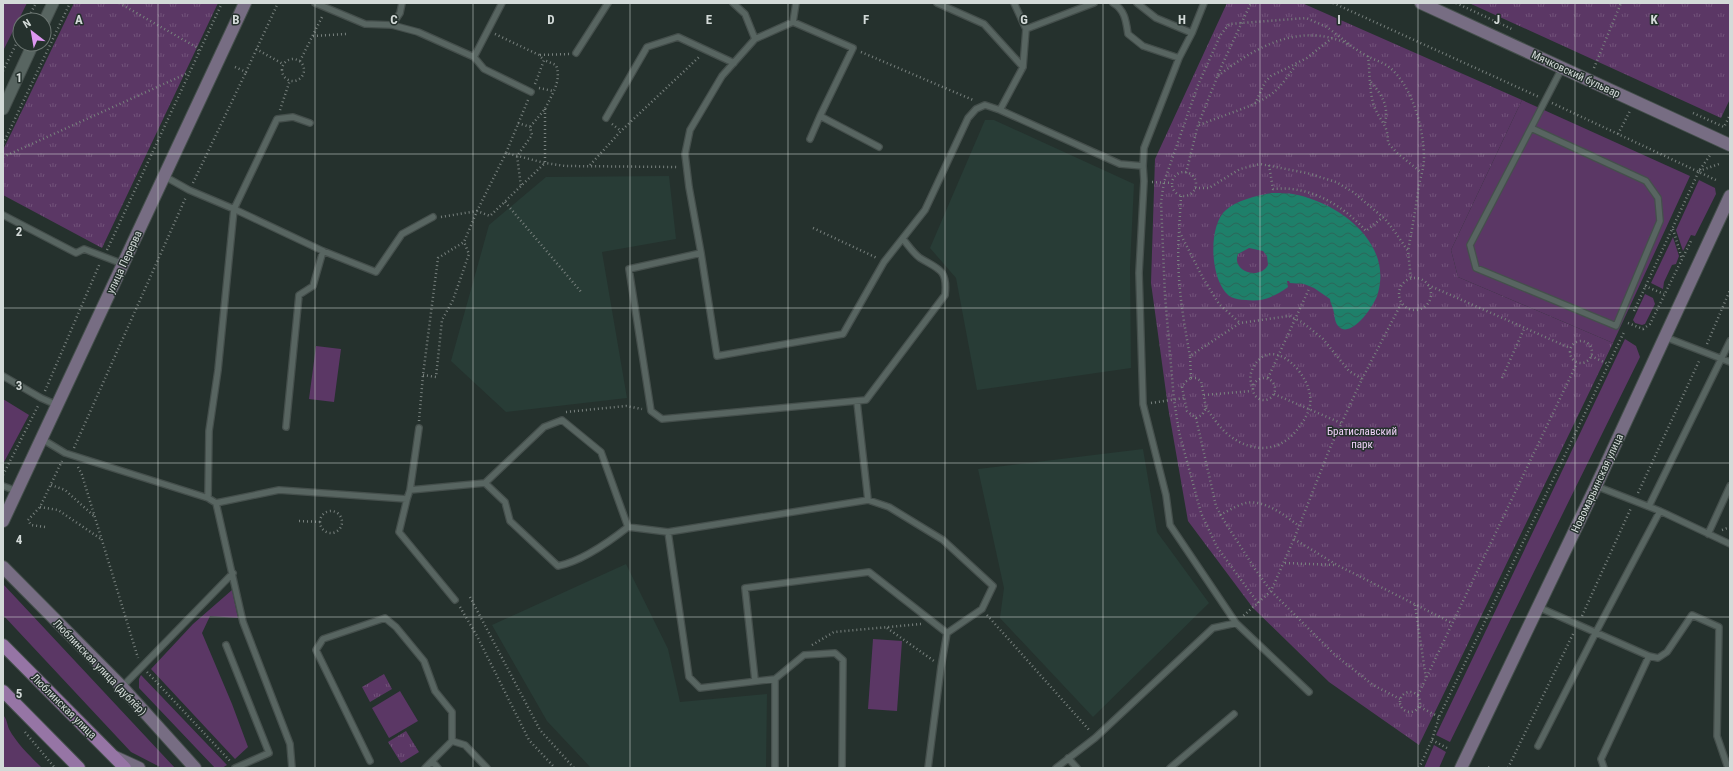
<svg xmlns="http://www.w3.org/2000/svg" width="1733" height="771" font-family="'Roboto Condensed',sans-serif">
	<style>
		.built { fill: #283c36 }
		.grass { fill: #5b3765 }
		.park { fill: url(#park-tufts) }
		.water { fill: url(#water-waves); fill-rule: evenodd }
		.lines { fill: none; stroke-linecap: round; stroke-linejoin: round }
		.lane-casing { stroke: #454f4c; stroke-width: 8 }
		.street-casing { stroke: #454f4c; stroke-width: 13 }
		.secondary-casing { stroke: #454f4c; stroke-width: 14 }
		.primary-casing { stroke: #454f4c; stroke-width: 14 }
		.path { stroke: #78817e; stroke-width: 2.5; stroke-dasharray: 1 3; stroke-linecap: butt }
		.lane { stroke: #586561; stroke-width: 5.5 }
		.street { stroke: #586561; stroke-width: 11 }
		.secondary { stroke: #776d83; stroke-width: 12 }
		.primary { stroke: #9675a5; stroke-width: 12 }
		.grid { fill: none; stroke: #d3dad8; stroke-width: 1; stroke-opacity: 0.55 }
		.labels { text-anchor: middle; stroke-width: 3; stroke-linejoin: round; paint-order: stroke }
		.street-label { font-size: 11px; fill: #d3dad8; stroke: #25312d }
		.park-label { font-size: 11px; fill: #eed1f7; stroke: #25312d }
		.grid-label { font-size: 13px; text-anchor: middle; font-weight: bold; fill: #d3dad8; stroke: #25312d; stroke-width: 3; stroke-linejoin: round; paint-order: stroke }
	</style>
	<defs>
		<pattern id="park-tufts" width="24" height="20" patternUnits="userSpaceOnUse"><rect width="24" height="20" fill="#5b3765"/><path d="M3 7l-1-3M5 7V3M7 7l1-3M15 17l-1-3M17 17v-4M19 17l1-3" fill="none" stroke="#72537a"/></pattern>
		<pattern id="water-waves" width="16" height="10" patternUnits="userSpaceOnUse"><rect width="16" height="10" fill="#1e806a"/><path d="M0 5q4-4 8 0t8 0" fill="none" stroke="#2b675a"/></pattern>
	</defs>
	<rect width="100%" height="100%" fill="#25312d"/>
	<path class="built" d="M985 120H994L1134 184 1130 267 1131 368 977 390 956 278 930 248Z
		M669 176 676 239 602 252 627 398 506 412 451 361 489 225 546 177Z
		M1143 449 1157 532 1209 603 1093 717 1000 618 1004 588 978 469Z
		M626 564 668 649 680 702 767 694 766 768H591L547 721 492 625Z"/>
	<path class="grass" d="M3 3H27L3 51Z
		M1522 100 1690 176 1613 343 1458 277 1451 250Z
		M1699 180 1715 188 1716 194 1695 236 1691 235 1683 251 1676 230Z
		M1673 237 1679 256 1676 264 1672 265 1664 282 1663 289 1651 283Z
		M1645 294 1653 298 1655 304 1645 324 1642 325 1635 323 1633 320Z
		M1625 339 1636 346 1640 357 1450 742 1436 735Z
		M316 346 341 349 334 402 309 399Z
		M3 399 29 415 3 464Z
		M3 584 175 768H162L131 752 3 615Z
		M232 590 238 618 210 616 202 633 232 704 248 747 235 759 151 669 193 624Z
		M873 639 902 641 897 711 868 709Z
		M141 675 227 765 222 768H215L139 688V679Z
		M400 691 418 721 389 738 372 708Z
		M3 715C7 719 7 724 9 729 17 744 31 757 42 768H3Z
		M1434 745 1446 752 1439 768H1424Z"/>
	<path class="park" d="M74 3H218L102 248 3 195V150Z
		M1227 3H1302L1522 100 1451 250 1458 277 1613 343 1419 745 1329 682 1253 608 1188 521 1168 407 1151 283 1155 159Z
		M1469 3H1730V99L1721 118Z
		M384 674 392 689 370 702 362 687Z
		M406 731 419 752 401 763 388 742Z"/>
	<path class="water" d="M1271 193C1280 193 1289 193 1298 195 1341 205 1392 243 1378 293 1376 303 1352 339 1339 327 1334 322 1335 315 1333 309 1332 305 1330 302 1330 299L1314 288 1304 284 1290 283 1289 281H1287L1288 287C1274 297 1263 302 1246 300 1241 300 1235 299 1231 297 1210 284 1207 226 1226 210 1237 200 1256 196 1271 193ZM1249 248 1263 251 1267 256 1268 265C1259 281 1231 271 1238 254Z"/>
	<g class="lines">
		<g class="lane-casing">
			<path id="lane" d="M315 3 365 24 392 25 418 32 474 57 484 69 531 92
				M733 3 745 14 755 39 722 76 690 130 685 154 689 187 701 253 629 269 651 411 662 419 866 400 945 295C948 269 938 269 920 258 913 253 908 245 903 239
				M937 3 984 24 1023 67 1000 110
				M1014 3 1026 29
				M1113 3C1125 10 1126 21 1128 34L1143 46 1179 58
				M1137 3 1156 18 1192 33
				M1204 3 1192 33 1179 58 1144 148 1143 166 1144 181 1139 273 1143 404 1166 495 1170 525 1236 623 1309 692
				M793 22 796 3
				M392 25 400 13 402 3
				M755 39 793 22 853 48 820 116 810 139
				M576 53 608 3
				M474 57 502 3
				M1023 67 1026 29 1094 3
				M820 116 879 147
				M606 118 647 47 678 37 734 63
				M310 123 293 117 277 119 234 209 323 251 376 272 402 234 433 217
				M1531 128 1470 245 1476 268 1616 326 1660 221 1658 198 1646 181 1531 128 1562 68
				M164 176 189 190 234 209 218 370 209 431 208 498
				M3 215 76 253 84 249 123 264
				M701 253 717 356 843 334 884 262 925 210 968 118 976 109 985 105 1000 110 1120 164 1143 166
				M1665 337 1730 362
				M3 376 41 398 57 405
				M857 402 868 500
				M286 427 299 295 313 286 323 251
				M42 439 65 453 208 498 216 503 243 622 290 744 292 768
				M485 483 544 427 562 420 601 452 628 527
				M3 486 17 491
				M1596 486 1660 511
				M410 490 419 428
				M407 499 410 490 485 483 505 502 510 521 558 566C582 561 609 542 628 527L668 532 689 677 700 688 775 679V768
				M216 503 279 490 407 499 399 532 455 600
				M1649 506 1730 341
				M668 532 868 500 889 507 943 540 993 586 982 609 947 633
				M1708 534 1730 486
				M1538 607 1649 656 1658 658 1667 652 1692 615 1719 627 1717 736 1727 765 1730 768
				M226 645 269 753 235 768
				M775 679 804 655 835 653 843 660 842 768
				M755 680 745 588 869 572 947 633 941 667 928 768
				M122 687 233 573
				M452 741 465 745 487 768
				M1538 746 1596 632 1660 511 1730 544
				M1068 758 1077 768
				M370 761 316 650 323 639 385 618 396 627 424 661 435 691 452 712V741L425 768
				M432 761 438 768
				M1056 768 1095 738 1213 628 1236 623
				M1170 768 1234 714
				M1604 768 1601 759 1649 656"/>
		</g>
		<g class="street-casing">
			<path id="street" d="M44 22 53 3
				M3 109 33 44"/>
		</g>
		<g class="secondary-casing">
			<path id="secondary" d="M1421 3 1730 145
				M3 521 245 3
				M3 567 122 687 195 768
				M115 757 139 768
				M1461 768 1596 486 1730 196"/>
		</g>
		<g class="primary-casing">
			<path id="primary" d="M3 645 125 768
				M3 691 79 768"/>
		</g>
		<path class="path" d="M119 3 196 47 199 51
			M1333 3 1539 97
			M1456 3 1514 30
			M27 20 36 3
			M495 34 539 55 544 60
			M313 36 346 34
			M256 49 283 64
			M861 52 973 100
			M540 55 569 54
			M1368 56C1370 72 1369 91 1374 106 1380 122 1388 123 1388 143L1397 153 1422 173
			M282 70a11 11 0 1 1 22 0a11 11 0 1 1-22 0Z
			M300 61 323 15
			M235 67 246 72 278 3
			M1594 68 1621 3
			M3 71 20 36
			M1218 76C1251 50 1292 26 1335 39 1347 42 1356 50 1367 56 1374 60 1383 62 1389 67 1412 85 1424 129 1424 158 1424 167 1421 176 1419 185 1416 207 1412 229 1408 251
			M1371 82C1382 95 1389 106 1385 123
			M535 84 544 60 556 65C562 81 552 94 545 109
			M539 88 553 91
			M528 100 506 153 545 163 565 166 678 167
			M1255 103C1278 94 1283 82 1297 64
			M1552 103 1718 181
			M545 109V163L521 186 517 156 532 135 530 127Z
			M280 110 290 80
			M1693 113 1724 127 1730 115
			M518 123 530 127
			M612 124 621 131
			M1199 125 1255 104 1265 82 1271 76 1307 58 1332 38
			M1618 134 1630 111
			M3 144 70 3
			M3 157 188 73
			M590 165 621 131 699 57
			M1269 165 1273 189C1309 185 1343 205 1366 231L1383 217
			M1699 171 1719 164
			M1172 184a12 12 0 1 1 24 0a12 12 0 1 1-24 0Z
			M1186 173 1198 125 1222 65 1251 3
			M1152 182 1172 183
			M193 183 246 72
			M1195 188H1209L1240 169 1260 164 1307 173 1336 182 1353 192 1385 219 1395 232 1408 251 1411 279
			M1181 196 1179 231 1203 278 1219 304 1240 323
			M505 202 582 293
			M441 217 477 211 490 216 521 186
			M813 228 877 258
			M1673 229 1682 259
			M1179 232C1176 275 1182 313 1190 356
			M107 250 222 3
			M1399 294a16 16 0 1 1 32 0a16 16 0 1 1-32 0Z
			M1428 285 1570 348
			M1645 286 1664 294
			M1634 311 1699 171 1711 154
			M1628 323 1643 329 1650 324 1692 239
			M1570 352a11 11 0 1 1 22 0a11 11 0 1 1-22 0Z
			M1707 344 1730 290
			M1591 356 1608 364
			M423 375 436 377 442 320 453 300 469 254 464 242
			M1253 389a11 11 0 1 1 22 0a11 11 0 1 1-22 0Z
			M1191 378 1190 356 1240 323 1289 316 1302 322 1323 339 1349 371 1362 379 1330 448 1294 539 1271 591 1242 617
			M1191 378H1196L1201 381 1206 408 1202 415 1196 418 1187 411 1182 387 1185 382Z
			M1268 378 1309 289
			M1502 378 1524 329
			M1362 379 1401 304
			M45 391 100 263
			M1274 394 1341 423
			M1204 395 1252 391
			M1151 403 1184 398
			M1206 408C1213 417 1220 429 1230 436 1254 454 1282 452 1299 427 1304 421 1309 412 1310 405 1315 377 1272 331 1253 368 1250 374 1249 380 1253 386
			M566 412 626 406 642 409
			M1196 418 1216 506 1223 519 1255 569 1271 591 1335 655 1373 685 1400 699
			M419 421 423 375 438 258 464 242 477 211 506 153
			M74 448 186 197
			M78 467 82 475 138 658
			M3 475 38 406
			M51 485 65 490 94 516
			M1638 493 1700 359
			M40 507 58 510 101 539
			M320 522a11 11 0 1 1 22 0a11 11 0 1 1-22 0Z
			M1220 515C1228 511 1237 505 1246 503 1264 499 1286 516 1299 526
			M299 521 320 522
			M45 527 31 525 28 520 40 507 62 461
			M1722 530 1730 527
			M1294 539 1337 565 1452 623
			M1285 563 1336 565
			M470 597 540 730 574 768
			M1258 603 1217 547 1201 513 1179 432 1174 400 1165 296 1161 202 1164 182 1198 85 1220 36 1229 24 1306 18 1327 27 1349 44
			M1415 605 1426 678
			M460 607 477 636 529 740 555 768
			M987 615 1090 731
			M1582 616 1631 508
			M887 628 934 661
			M812 645 834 632 921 624
			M147 672 230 761
			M1400 702a10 10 0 1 1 20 0a10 10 0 1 1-20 0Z
			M1418 695 1577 363
			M1420 707 1439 717
			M25 732 55 768
			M1432 740 1447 748
			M1488 767 1490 768
			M1419 768 1432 740 1439 717 1624 332
			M1508 768 1574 632"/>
		<use href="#lane" class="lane"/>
		<use href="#street" class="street"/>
		<use href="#secondary" class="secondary"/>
		<use href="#primary" class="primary"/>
	</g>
	<path class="grid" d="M158 3V768M315 3V768M473 3V768M630 3V768M788 3V768M945 3V768M1103 3V768M1260 3V768M1418 3V768M1575 3V768M3 154H1730M3 308H1730M3 463H1730M3 617H1730"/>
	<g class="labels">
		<g class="street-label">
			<text transform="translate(1576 74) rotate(25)" y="4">Мячковский бульвар</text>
			<text transform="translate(124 262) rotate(-65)" y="4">улица Перерва</text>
			<text transform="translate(1597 483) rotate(-65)" y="4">Новомарьинская улица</text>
			<text transform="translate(100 667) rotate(46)" y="4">Люблинская улица (дублёр)</text>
			<text transform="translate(64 706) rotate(45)" y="4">Люблинская улица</text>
		</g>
		<g class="park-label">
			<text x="1362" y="435">Братиславский<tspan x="1362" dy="13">парк</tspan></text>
		</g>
	</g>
	<g class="grid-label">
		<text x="79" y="24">A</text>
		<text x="236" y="24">B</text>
		<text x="394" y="24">C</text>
		<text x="551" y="24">D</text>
		<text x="709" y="24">E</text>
		<text x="866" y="24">F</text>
		<text x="1024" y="24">G</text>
		<text x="1182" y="24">H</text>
		<text x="1339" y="24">I</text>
		<text x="1497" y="24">J</text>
		<text x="1654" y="24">K</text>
		<text x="19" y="82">1</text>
		<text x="19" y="236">2</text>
		<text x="19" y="390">3</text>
		<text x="19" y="544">4</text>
		<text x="19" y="698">5</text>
	</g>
	<rect width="1733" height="771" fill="none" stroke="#d3dad8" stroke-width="8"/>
	<g transform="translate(32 32) rotate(329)"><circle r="19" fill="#25312d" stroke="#6b7571"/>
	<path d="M0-3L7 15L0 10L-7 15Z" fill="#de98f2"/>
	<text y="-6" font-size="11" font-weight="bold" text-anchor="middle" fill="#d3dad8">N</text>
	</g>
</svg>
